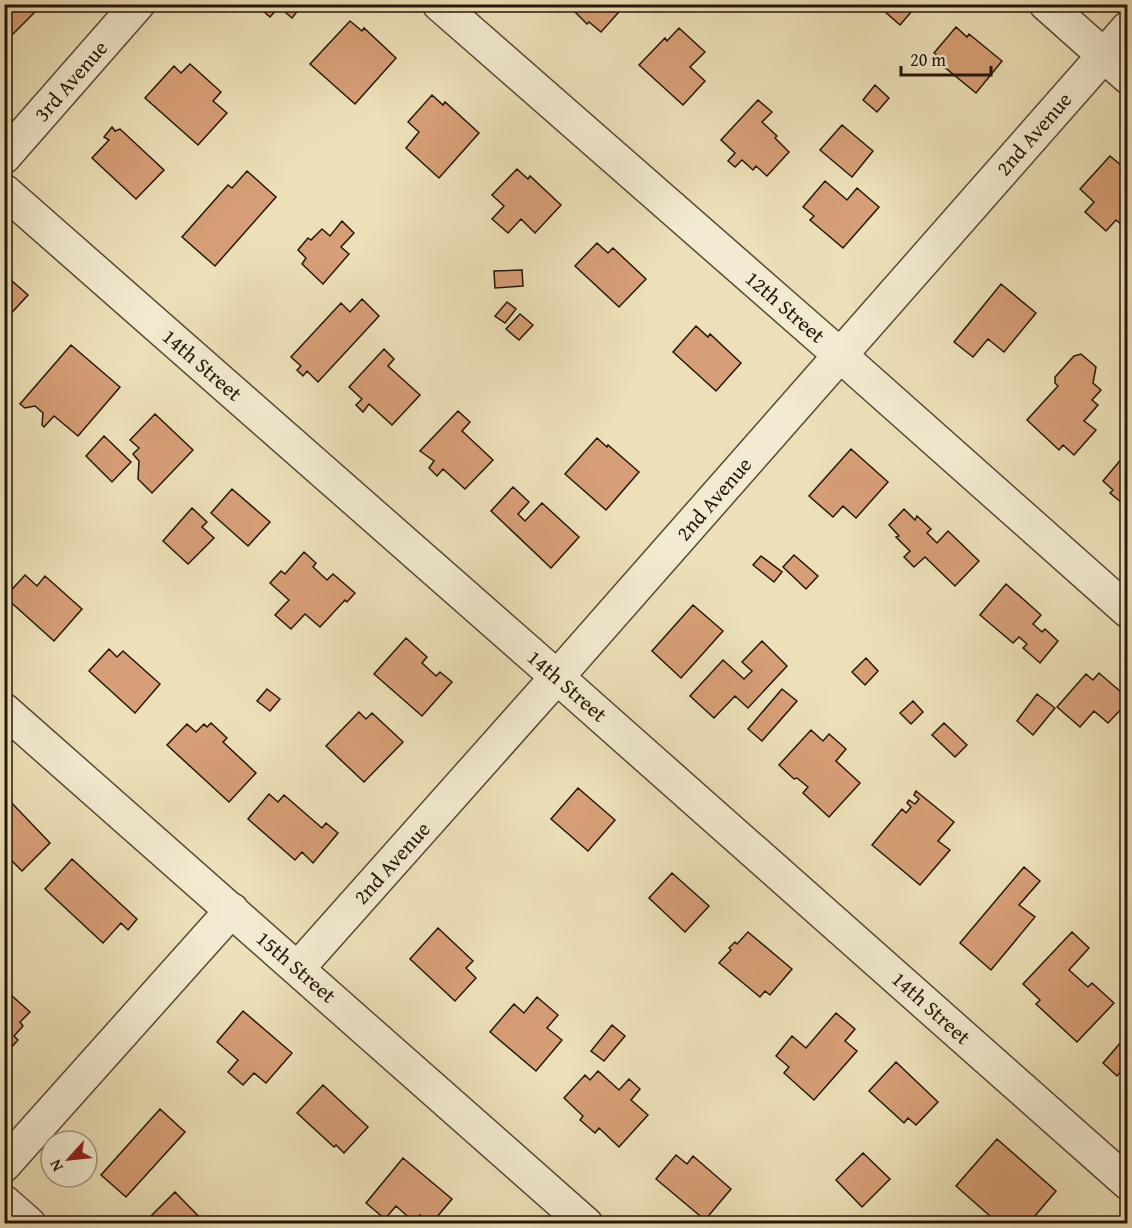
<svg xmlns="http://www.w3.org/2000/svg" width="1132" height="1228" font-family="'Gentium Book Plus',serif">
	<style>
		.building { fill: #d79f77; stroke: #251608; stroke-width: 1.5 }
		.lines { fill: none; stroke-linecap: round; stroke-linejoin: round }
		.street-casing { stroke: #574834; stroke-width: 36 }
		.street { stroke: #f3ebd1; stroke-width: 33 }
		.labels { text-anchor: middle; stroke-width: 5; stroke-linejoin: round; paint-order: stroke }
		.street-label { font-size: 21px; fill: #251608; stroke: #f3ebd1 }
	</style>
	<rect width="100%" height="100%" fill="#ede0b8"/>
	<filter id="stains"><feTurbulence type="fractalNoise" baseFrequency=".00333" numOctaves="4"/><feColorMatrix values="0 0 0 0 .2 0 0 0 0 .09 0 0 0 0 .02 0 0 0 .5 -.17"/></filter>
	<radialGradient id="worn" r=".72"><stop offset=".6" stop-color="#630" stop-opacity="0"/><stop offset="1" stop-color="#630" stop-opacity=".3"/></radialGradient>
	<path class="building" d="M4 4H30L36 11 4 43Z
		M255 4H303L292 18 279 7 270 17Z
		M567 4H626L601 32 589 22 587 24Z
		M882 4H918L900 25 883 10 886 8Z
		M350 21 362 31 364 28 396 58 355 104 310 64Z
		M956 27 967 37 969 34 1002 61 976 93 942 65 944 62 934 53Z
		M679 28 705 52 690 67 705 81 683 105 639 65 665 38 667 41Z
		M190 64 221 92 213 101 227 113 198 145 145 98 174 66 181 73Z
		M875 85 889 98 877 112 863 100Z
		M432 95 443 105 445 102 479 133 439 178 406 148 419 132 408 122Z
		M758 100 772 112 762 122 777 136 775 138 789 152 767 176 756 166 753 170 742 160 735 167 728 161 735 153 721 140Z
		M842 125 873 151 852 177 820 150Z
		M112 127 115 131 120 129 164 170 136 199 92 158 109 140 104 137Z
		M1110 156 1128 171V230L1116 220 1106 231 1085 212 1094 202 1080 189Z
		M517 169 528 179 530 176 561 205 535 233 521 219 508 233 492 219 504 206 492 195Z
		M247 171 276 197 215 266 182 237 228 185 232 188Z
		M825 181 847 200 857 188 879 207 843 248 810 220 814 216 803 207Z
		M342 221 354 233 341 247 349 254 323 284 302 264 306 258 298 250 308 238 311 240 322 229 330 236Z
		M597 243 608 253 613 248 646 279 619 307 575 266Z
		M522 270 523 286 495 288 494 271Z
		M4 274 28 295 4 321Z
		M1001 284 1036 313 1004 352 988 339 973 357 954 342Z
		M362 299 379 316 318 382 307 371 303 376 297 370 301 366 291 357 341 303 350 312Z
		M507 302 516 309 505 323 495 316Z
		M520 314 533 325 519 340 506 329Z
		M696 326 708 337 710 334 741 363 716 391 673 352Z
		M71 345 120 387 78 436 54 416 44 427 42 425 43 413 35 406 25 408 20 404Z
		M384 349 394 359 388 366 420 395 392 425 369 404 363 412 356 405 362 399 349 387Z
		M1081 354 1096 367 1093 383 1101 390 1092 400 1098 405 1084 421 1096 430 1074 455 1063 445 1059 450 1027 420 1058 386 1055 383V377L1074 356Z
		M458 411 470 422 462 431 493 460 465 489 443 469 437 476 429 468 434 461 420 451Z
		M155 414 193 450 152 493 138 479 139 461 133 454 139 448 130 440Z
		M104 436 131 462 112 482 86 456Z
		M597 438 607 447 608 445 639 472 606 510 565 474Z
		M851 449 888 482 856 518 843 506 833 517 809 496Z
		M1128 451V508L1110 493 1113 490 1103 481Z
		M513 487 529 502 518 514 525 521 542 503 579 537 551 568 491 511Z
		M232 489 270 522 248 546 211 513Z
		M192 508 207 522 202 527 214 538 188 564 163 541Z
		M904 509 915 520 917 516 931 529 927 533 937 543 948 531 979 561 955 586 925 557 914 567 904 557 910 551 896 537 899 536 889 525Z
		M304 552 316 563 313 567 327 580 333 574 355 593 347 602 345 600 320 627 305 614 291 629 275 615 289 600 270 583 281 571 285 574Z
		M794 555 818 576 806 589 783 567Z
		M761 556 782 572 774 582 753 565Z
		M25 575 37 586 45 576 82 609 54 641 5 597Z
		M1006 584 1041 615 1033 624 1042 632 1045 629 1058 641 1040 663 1023 648 1027 644 1019 637 1013 643 980 615Z
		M693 605 723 631 681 678 652 651Z
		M406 638 427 657 422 663 436 676 440 672 452 682 422 716 374 674Z
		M762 641 787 666 748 708 735 696 714 718 690 696 723 660 744 679 752 671 742 662Z
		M109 649 117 657 123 651 160 684 135 713 89 671Z
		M866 658 878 671 865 685 852 672Z
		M1099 673 1128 698V702L1108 723 1094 711 1080 727 1057 707 1086 674 1093 680Z
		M267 689 280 699 270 711 257 701Z
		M782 689 797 701 762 741 748 729Z
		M1037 694 1055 708 1033 735 1017 721Z
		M913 701 923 712 911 724 900 713Z
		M359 712 366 719 372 713 403 742 364 782 326 746Z
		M211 723 227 738 223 742 256 773 229 802 167 745 187 724 196 732 204 724 207 727Z
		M944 723 967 745 955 757 932 735Z
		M811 730 823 741 829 734 846 749 836 761 860 783 829 817 803 793 808 787 797 778 794 779 779 765Z
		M578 788 615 820 588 851 551 819Z
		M916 791 954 822 938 841 950 850 920 885 872 845 902 809 906 813 911 807 907 803 909 800 915 804 919 799 914 795Z
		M269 794 278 802 284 795 322 828 326 823 338 833 313 863 302 852 295 860 248 819Z
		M6 797 50 843 22 871 9 858 8 860 4 857V798Z
		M72 859 137 919 128 930 121 923 103 943 45 889Z
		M1024 867 1040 881 1019 905 1035 917 991 970 960 943Z
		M672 873 709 906 685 932 649 898Z
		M438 928 473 961 466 968 476 978 455 1001 410 959Z
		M748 932 792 969 770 995 765 991 760 997 719 963 731 950 729 948 735 942 737 944Z
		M1072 932 1089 948 1069 970 1088 987 1092 983 1114 1003 1077 1042 1036 1004 1040 1000 1023 984Z
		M11 995 30 1012 20 1022 23 1026 14 1036 18 1040 4 1055V1003Z
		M537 997 558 1015 547 1028 562 1040 536 1071 490 1032 514 1004 524 1013Z
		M243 1011 292 1053 266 1083 254 1073 243 1085 228 1072 238 1060 217 1042Z
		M836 1013 855 1029 845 1041 857 1051 814 1100 784 1073 789 1067 776 1056 792 1036 806 1048Z
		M612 1025 625 1036 604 1061 591 1051Z
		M1122 1041 1128 1045V1074L1123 1069 1117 1076 1103 1063Z
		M896 1062 938 1102 916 1125 908 1118 904 1123 869 1091Z
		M598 1071 619 1090 629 1079 640 1089 631 1100 648 1115 619 1147 599 1128 595 1133 580 1120 583 1116 564 1098 585 1075 590 1080Z
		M323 1085 368 1127 344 1153 336 1145 334 1147 297 1113Z
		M160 1109 185 1132 126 1197 101 1175Z
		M997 1139 1056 1191 1028 1224H999L956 1186Z
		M863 1153 890 1179 862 1207 836 1180Z
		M676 1155 687 1164 693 1156 731 1189 705 1220 656 1179Z
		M403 1158 452 1199 431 1224 420 1215 414 1222 396 1206 385 1219 366 1203Z
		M175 1192 206 1224H155L149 1218Z"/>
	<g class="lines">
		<g class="street-casing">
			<path id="street" d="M439 4 841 356 1128 611
				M1046 4 1128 77
				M4 157 138 4
				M4 191 557 677 1128 1183
				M4 710 586 1224
				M298 968 557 677 1128 28
				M4 1165 232 910
				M4 1202 29 1224"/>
		</g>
		<use href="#street" class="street"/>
	</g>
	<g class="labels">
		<g class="street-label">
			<text transform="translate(71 81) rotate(-49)" y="7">3rd Avenue</text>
			<text transform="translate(1034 134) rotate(-49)" y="7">2nd Avenue</text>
			<text transform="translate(785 307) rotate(41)" y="7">12th Street</text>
			<text transform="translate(202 365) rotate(41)" y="7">14th Street</text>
			<text transform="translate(714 499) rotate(-49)" y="7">2nd Avenue</text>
			<text transform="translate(567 686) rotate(41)" y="7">14th Street</text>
			<text transform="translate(392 863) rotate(-48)" y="7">2nd Avenue</text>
			<text transform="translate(296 967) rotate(41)" y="7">15th Street</text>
			<text transform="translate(931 1008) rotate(42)" y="7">14th Street</text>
		</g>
	</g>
	<rect width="1132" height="1228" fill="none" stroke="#ede0b8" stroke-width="24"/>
	<rect x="6" y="6" width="1120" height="1216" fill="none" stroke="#251608" stroke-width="3"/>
	<rect x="12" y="12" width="1108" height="1204" fill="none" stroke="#251608" stroke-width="1.5"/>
	<g transform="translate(69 1159) rotate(243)"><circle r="28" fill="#f3ebd1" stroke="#a19681" stroke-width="1.5"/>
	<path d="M0-4.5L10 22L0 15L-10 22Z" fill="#8f2418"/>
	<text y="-9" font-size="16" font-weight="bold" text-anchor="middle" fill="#251608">N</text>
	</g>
	<path d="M901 66v9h90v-9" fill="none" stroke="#251608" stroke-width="3"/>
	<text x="910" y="66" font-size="18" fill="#251608" stroke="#f3ebd1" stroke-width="4.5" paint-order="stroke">20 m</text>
	<rect width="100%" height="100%" filter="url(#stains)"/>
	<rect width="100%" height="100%" fill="url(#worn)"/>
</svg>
